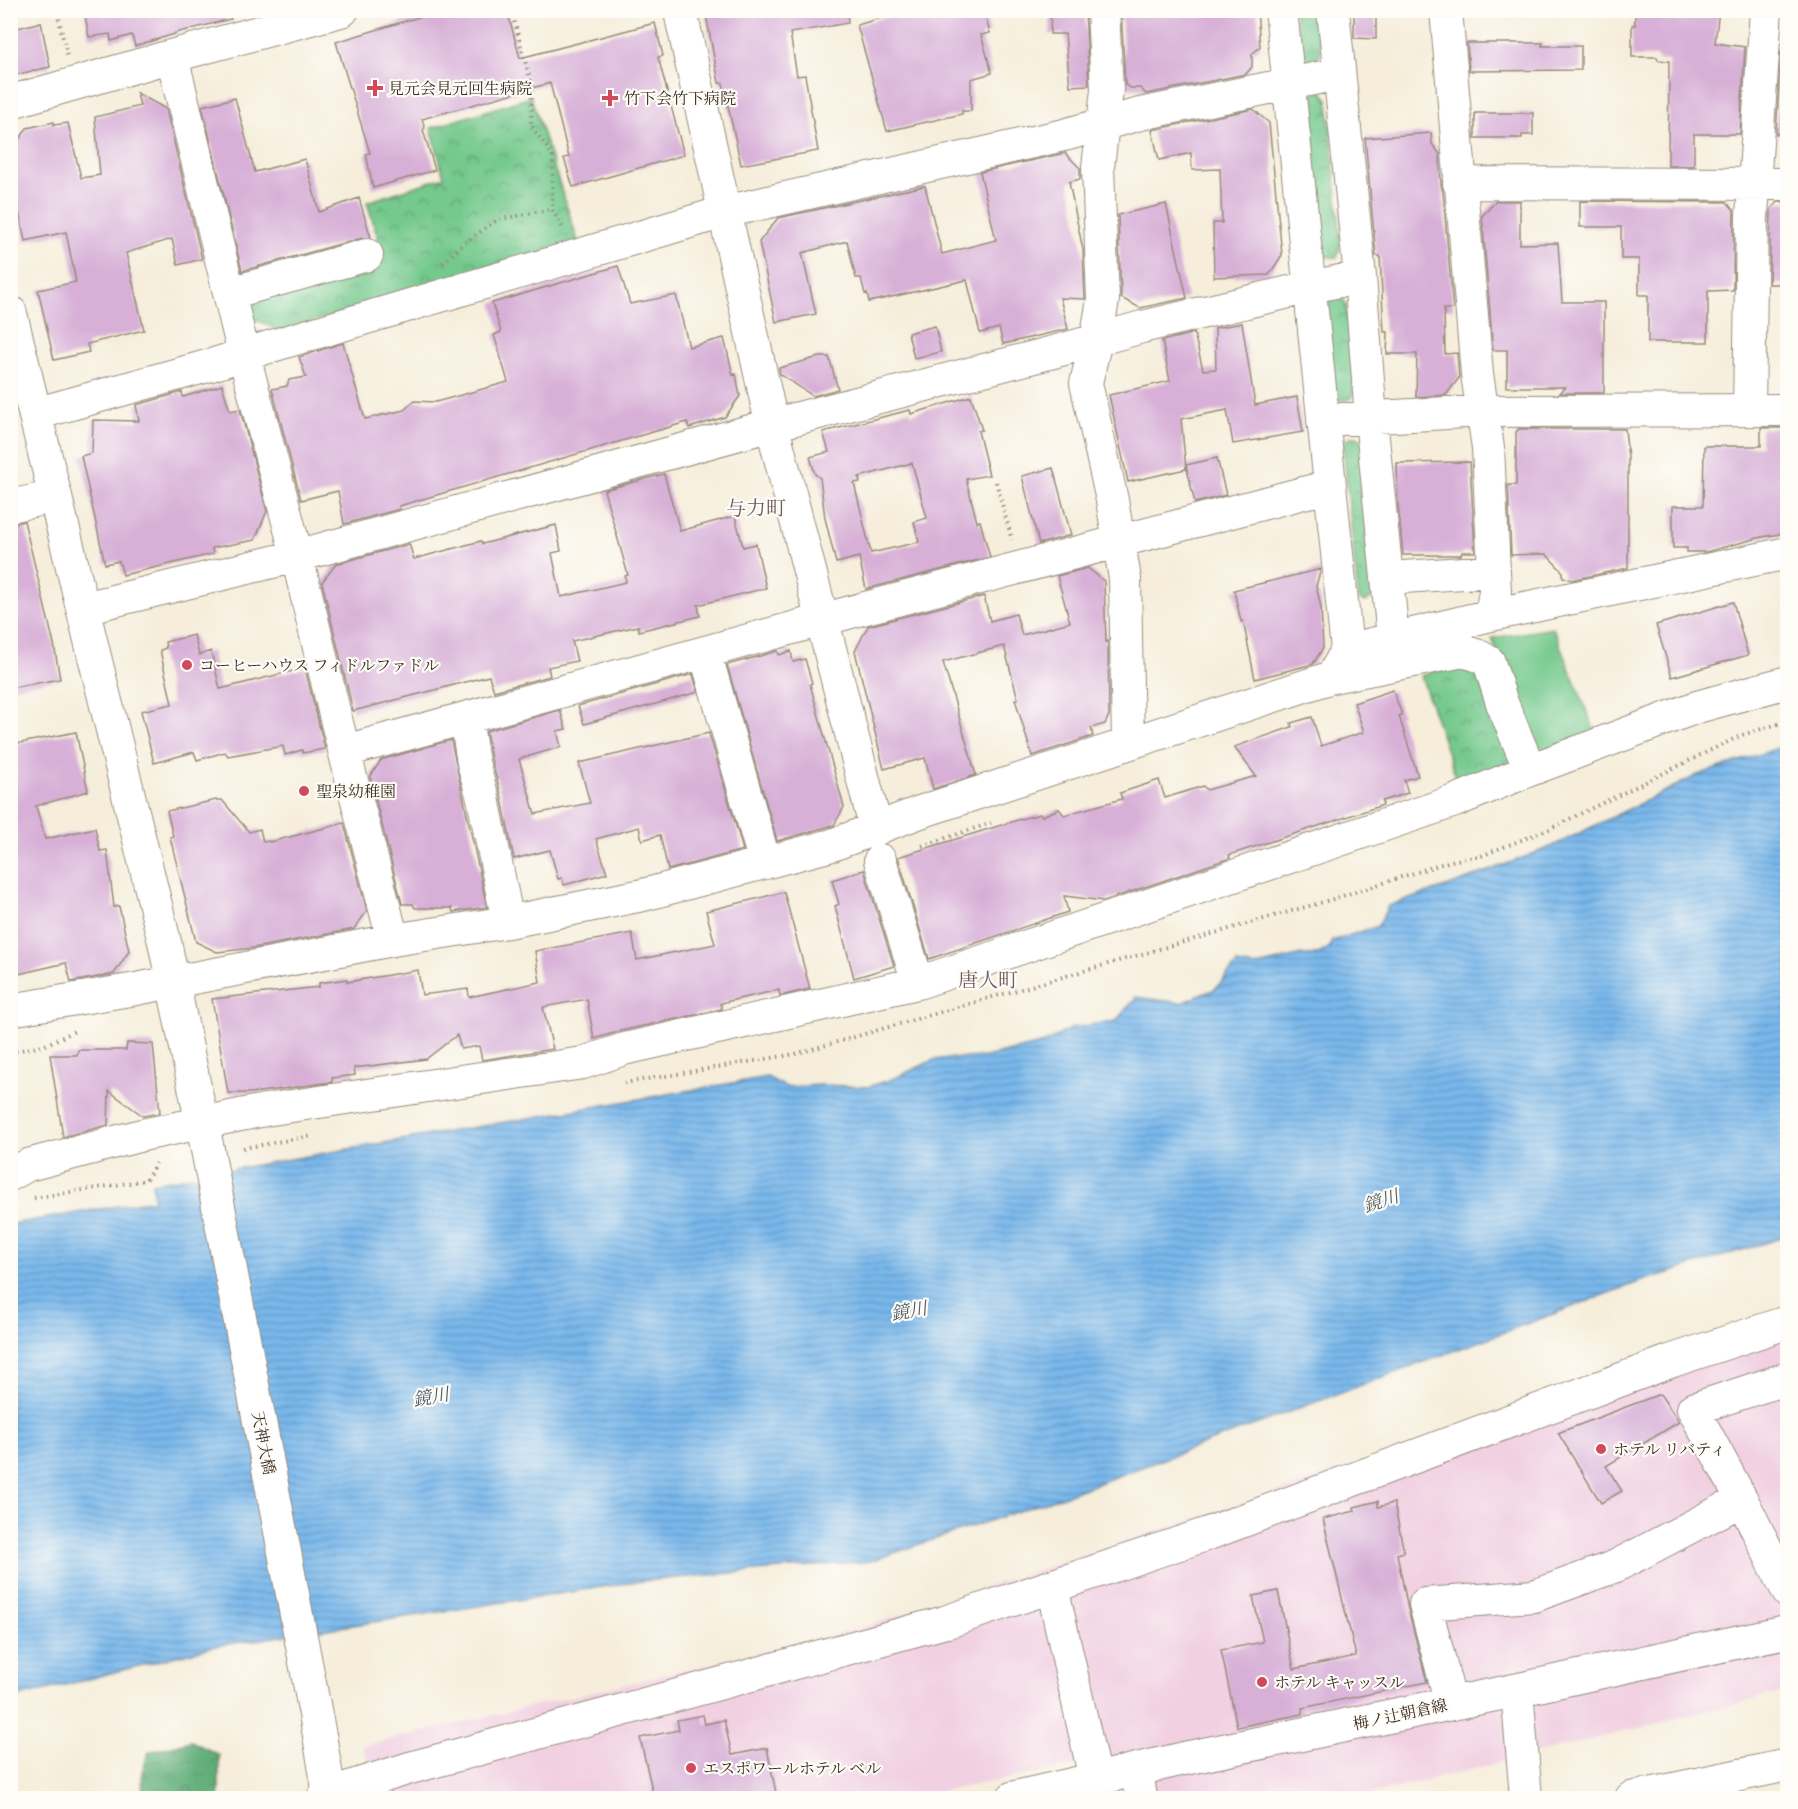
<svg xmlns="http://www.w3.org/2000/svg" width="1798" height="1809" font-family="'IM FELL Great Primer','Noto Serif JP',serif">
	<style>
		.built { fill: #f1d0e2 }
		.green { fill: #74c98d; stroke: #587a56; stroke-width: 1.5 }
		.forest { fill: url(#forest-crowns); stroke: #4d6c4b; stroke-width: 1.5 }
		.park { fill: url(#park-crowns); stroke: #587a56; stroke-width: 1.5 }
		.water { fill: url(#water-rules); stroke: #5a7185; stroke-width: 1.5 }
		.building { fill: #d7afd7; fill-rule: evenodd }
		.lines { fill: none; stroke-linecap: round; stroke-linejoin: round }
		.minor-casing { stroke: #988c7c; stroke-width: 34 }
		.tertiary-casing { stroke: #988c7c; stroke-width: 35 }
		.secondary-casing { stroke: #988c7c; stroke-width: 35 }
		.path { stroke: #988c7c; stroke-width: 4; stroke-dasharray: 1.5 4.5; stroke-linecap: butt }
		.minor { stroke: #fff; stroke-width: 32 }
		.tertiary { stroke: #fff; stroke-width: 33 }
		.secondary { stroke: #fff; stroke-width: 33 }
		.tertiary-bridge-casing { stroke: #988c7c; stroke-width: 35; stroke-linecap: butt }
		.tertiary-bridge { stroke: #fff; stroke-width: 33 }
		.poi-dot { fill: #d1495b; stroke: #fdfcf7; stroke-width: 2 }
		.labels { text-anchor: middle; stroke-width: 4.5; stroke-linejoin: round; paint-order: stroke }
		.poi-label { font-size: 16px; fill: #3b2a1e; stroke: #fdfcf7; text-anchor: start }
		.street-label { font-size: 16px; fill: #3b2a1e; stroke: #fdfcf7 }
		.water-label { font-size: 18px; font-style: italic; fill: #515c66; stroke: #fdfcf7 }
		.quarter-label { font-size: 20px; fill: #72595f; stroke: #fdfcf7 }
	</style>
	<defs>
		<pattern id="forest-crowns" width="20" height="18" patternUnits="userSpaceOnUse" patternTransform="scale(1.5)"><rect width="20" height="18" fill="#5fad78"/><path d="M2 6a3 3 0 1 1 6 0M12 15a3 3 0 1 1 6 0" fill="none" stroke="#508d62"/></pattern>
		<pattern id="park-crowns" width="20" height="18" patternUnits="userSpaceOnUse" patternTransform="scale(1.5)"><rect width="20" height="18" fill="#74c98d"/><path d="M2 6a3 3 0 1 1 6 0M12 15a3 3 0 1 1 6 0" fill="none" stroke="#60a373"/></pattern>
		<pattern id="water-rules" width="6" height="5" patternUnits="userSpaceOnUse" patternTransform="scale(1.5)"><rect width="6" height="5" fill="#79b8ec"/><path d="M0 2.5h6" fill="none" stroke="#6496bf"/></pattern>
	</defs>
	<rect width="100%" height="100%" fill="#fdfcf7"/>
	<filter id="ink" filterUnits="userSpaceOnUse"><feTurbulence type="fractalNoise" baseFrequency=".0167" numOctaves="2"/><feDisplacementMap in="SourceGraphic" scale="12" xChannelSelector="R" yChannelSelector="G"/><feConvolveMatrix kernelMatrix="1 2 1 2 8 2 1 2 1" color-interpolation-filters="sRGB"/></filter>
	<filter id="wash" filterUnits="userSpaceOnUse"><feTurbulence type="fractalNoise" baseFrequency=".008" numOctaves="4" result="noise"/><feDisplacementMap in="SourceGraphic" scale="24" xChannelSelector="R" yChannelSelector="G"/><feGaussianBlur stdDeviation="1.35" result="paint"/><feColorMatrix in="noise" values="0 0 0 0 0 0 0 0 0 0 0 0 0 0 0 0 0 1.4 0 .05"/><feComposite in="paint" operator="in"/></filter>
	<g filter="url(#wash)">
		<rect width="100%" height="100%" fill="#f6eedb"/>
		<path class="built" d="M1787 1325V1691L1357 1798H1155L1144 1753 906 1798H384L362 1746 855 1630Z"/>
		<path class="green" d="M1553 628 1596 734 1534 757 1492 638Z"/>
		<path class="forest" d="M191 1741 219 1755V1798H143L142 1772 149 1752Z"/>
		<path class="park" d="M1294 11H1318L1321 49 1317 64 1307 65 1302 61Z
			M1321 91 1328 99 1341 242 1337 257C1326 258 1323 256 1318 247L1304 97Z
			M531 97 579 244 280 331 248 316 243 298 369 266 378 238 367 202 444 177 431 128Z
			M1340 294 1346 305 1355 387 1351 399 1341 401 1334 394 1326 298Z
			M1350 437H1358L1365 445 1373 597 1366 602 1359 600 1357 588 1343 444Z
			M1465 661 1473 666 1516 763 1459 786 1421 676Z"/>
		<path class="water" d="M1787 745V1236L1639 1282 1069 1494 870 1561 641 1581 215 1646 11 1699V1224L154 1200 152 1183 767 1077 786 1087 823 1085 868 1087 895 1078 936 1059 986 1057 1045 1043 1072 1028 1116 1021 1136 997 1181 1003 1215 989 1237 964 1254 967 1302 955H1317L1329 948 1332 941 1378 926 1388 906 1455 884 1553 846 1698 775Z"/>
		<g id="blocks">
			<path class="building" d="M84 10H229L231 19 175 33V34L135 46 132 35 111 41 110 34 89 37Z
				M442 10H507L520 58 655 23 663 56 658 57 684 155 573 187 564 158 569 157 550 83 422 119 425 128 423 130 435 170 373 188 366 154 370 153 336 42Z
				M705 10H847L848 23 790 33 797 76 805 75 818 151 741 165 723 83H719Z
				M909 10H984L990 33 981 35 992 73 971 79V111H962V114L887 131 857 25Z
				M1051 10H1085L1089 85 1070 86 1065 34H1050Z
				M1121 10H1257L1260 47 1252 54V67L1246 74 1146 94 1140 88H1131L1125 85Z
				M1354 10H1376V39L1354 38Z
				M1635 10H1719L1715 43 1745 47 1740 134H1694V166H1668L1669 61 1658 60 1657 57H1632V25H1635Z
				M41 22 50 67 10 76V30Z
				M1467 43H1543L1542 46H1581V70L1469 71Z
				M1781 51 1788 52V134H1776Z
				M137 93 166 109 202 259 178 265 172 239 126 253 144 330 87 344 89 352 54 360 38 290 76 282 66 232 25 241 18 207 15 208 10 184V154L27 128 54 122V125L68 123 81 178 100 175 95 117 140 106Z
				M235 98 255 172 305 159 319 212 359 198 371 238H362L242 271 202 106Z
				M1253 109 1269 123 1282 255 1269 275 1214 277 1213 223H1222L1220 169 1192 170 1191 153 1159 160 1152 130Z
				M1475 113H1533V135H1522V138H1475Z
				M1431 133 1432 144 1440 154 1441 184 1443 192 1453 309H1444L1445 354 1457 353 1459 378 1446 395 1416 397 1417 354H1387L1388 332H1384L1380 256H1376L1365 138Z
				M1065 153 1080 168V179L1069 182 1083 250 1085 299 1060 298 1068 329 1003 344 999 328 980 333 967 280 869 302 867 293 865 294 861 278H856L847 241 802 253 816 314 776 322 759 242 778 218 925 186 942 254 996 240 980 172Z
				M1496 201H1520V244L1558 243 1562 302H1604V393H1559L1565 387H1507V350H1493L1482 216Z
				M1580 201 1727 202 1734 210 1733 290 1708 291V342H1648V295H1639V259H1621V227H1580Z
				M1778 202H1788V284H1769L1771 209Z
				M1166 204 1187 298 1140 308 1121 298 1118 215Z
				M618 266 630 304 676 295 689 347 724 338 733 375 736 374 740 396 725 417 689 428 687 422 399 506 400 509 344 524 338 491 301 500 272 389 287 386 289 380 306 377 299 357 343 343 365 419 404 410 414 401 436 402 508 382 494 335 501 332 492 303Z
				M1242 323 1255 405 1297 397 1303 432 1233 444 1227 410 1181 419 1186 469 1128 482 1109 395 1170 381 1162 341 1194 333 1203 370 1216 369 1215 328Z
				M935 326 941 352 914 358 908 333Z
				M819 357H829L838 389 813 396 780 374 779 368Z
				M222 385 230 411 240 409 267 511 255 540 212 548 213 554 123 575 119 561 105 564 81 456 92 453 93 420 139 421 136 405 182 392 183 397Z
				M971 396 982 430 978 431 989 475 966 479 977 522 980 521 990 557 866 589 859 557 836 563 825 518 820 478 815 474 810 457 829 452 823 432 910 410 911 414ZM912 463 927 518 914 522 919 542 871 553 854 483 860 482 859 477Z
				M1761 428H1787V533L1762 537 1706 552H1687V548H1673V506H1703L1704 446H1761Z
				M1519 429H1625L1628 458V568L1572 580 1563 577V572L1546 554 1511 555 1508 485H1516V432Z
				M1217 458 1226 495 1195 503 1186 465Z
				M1470 462 1475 552H1462L1461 555H1403L1398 504 1397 463Z
				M1053 468 1071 535 1039 544 1022 476Z
				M664 474 680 531 735 516 743 547 756 544 766 588 698 605 700 616 639 631 638 626 572 641 577 661 548 667 550 676 494 691 489 676 353 711 322 582 336 564 409 544 414 559 481 541 482 544 556 525 561 551 552 553 561 597 626 582 625 576 628 575 604 490Z
				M24 521 54 644 60 679 10 688V524Z
				M1088 568 1104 581 1106 642 1108 641 1109 715 1105 724 1091 728 1093 736 1032 756 1015 699H1018L1004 646 943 662 976 775 933 789 925 758 884 769 855 651 868 626 984 596 990 621 1016 614 1022 635 1070 622 1057 576Z
				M1321 569 1316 586 1321 607 1323 648 1313 664 1255 679 1243 621 1241 622 1234 590Z
				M1733 602 1748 655 1672 677 1656 625Z
				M194 635 199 655 211 651 220 689 305 668 325 749 303 753 302 750 285 755 283 746 228 756 225 752 197 760 194 752 154 763 141 711 172 704 160 650 166 648 165 642Z
				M778 651 779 655 791 651 793 662 805 659 812 683 810 684 844 807 834 825 777 841 727 665Z
				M693 674 698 692 584 724 578 706Z
				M1393 690 1402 715 1399 716 1418 776 1404 780 1408 793 1382 801 1383 805 1229 855 1230 858 1104 901 1064 896 1068 912 929 959 898 857 1021 819 1040 814 1042 816 1059 809 1064 815 1122 799 1120 793 1159 780 1165 798 1203 786 1207 790 1256 776 1234 747 1292 727 1291 723 1312 717 1321 746 1364 732 1354 703Z
				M560 710 566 729 557 731 561 747 519 759 535 814 590 803 579 763 709 733 743 850 668 870 660 835 642 840 639 827 596 839 607 873 564 885 562 878 558 879 550 850 514 859 501 794 491 759 486 731Z
				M76 732 88 791 36 806 45 839 95 828 100 851 107 850 114 907 119 906 129 951 114 974 71 982 66 963 10 976V745Z
				M451 740 487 907 453 912 452 908H415L413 904H402L370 777 381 760Z
				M216 800H222L249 832 260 829 263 842 270 841V842L344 823 367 911 354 929 254 948 217 952 196 942 170 837 173 836 167 811Z
				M864 870 894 966 854 978 835 906 839 904 832 880Z
				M784 892 810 989 780 996 779 990 725 1002 720 1004 722 1009 620 1031 594 1039 587 999 543 1007 553 1049 482 1060 479 1046 461 1049 457 1035 426 1059 354 1068 355 1075 332 1078V1082L252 1093H228L212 999 319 987V983L347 979V982L418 970 422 995 468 989 469 997 540 982 535 951 632 933 637 960 715 944 706 911Z
				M127 1043 153 1044 160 1113 143 1116 109 1091 108 1125 63 1137 50 1055H77L78 1050H126Z
				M1660 1394 1679 1422 1606 1466 1622 1491 1601 1503 1558 1433Z
				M1378 1501V1507L1394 1503 1404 1552 1397 1554 1408 1609 1427 1682 1302 1708 1303 1714 1237 1727 1221 1650 1263 1642 1253 1596 1278 1591 1294 1669 1356 1656 1323 1519 1355 1511 1354 1507Z
				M703 1715 705 1724 724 1720 732 1755 767 1748 777 1798H654L640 1738 679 1730 677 1720Z"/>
		</g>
	</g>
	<g filter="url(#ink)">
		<use href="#blocks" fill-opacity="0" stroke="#988c7c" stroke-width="1.5"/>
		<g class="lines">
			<g class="minor-casing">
				<path id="minor" d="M1103 10 1107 90 1098 167 1103 300 1096 340 1086 383 1112 500 1125 579 1128 744
					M1281 10 1347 650
					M1333 10 1360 277 1371 418 1393 638
					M1446 10 1477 374 1488 448 1495 591 1491 615
					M172 56 244 355 297 556 336 719 393 940
					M1459 183 1788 184
					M230 293 367 255
					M1749 410 1752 216 1766 10
					M35 414 211 365 285 342 724 212 1064 135 1140 114 1338 74
					M1323 420 1483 411 1788 410
					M10 506 56 496
					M1388 578 1494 571
					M84 608 297 556 772 425 1057 351 1142 327 1310 287 1360 277
					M705 652 765 863
					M1332 677 1463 651 1479 656 1489 662 1502 703 1530 770
					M466 718 473 763 483 798 508 922
					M345 751 858 610 1330 486
					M880 860 918 983
					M10 1010 136 989 393 940 508 922 643 895 832 845 920 812 1332 677 1347 650 1491 615 1788 553
					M10 1175 28 1165 142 1135 265 1110 583 1063 624 1049 918 983 1455 801 1530 770 1697 707 1788 682
					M1788 1378 1693 1409 1742 1500 1788 1592
					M1052 1586 1095 1779
					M1517 1690 1526 1798
					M1451 1704 1425 1604 1534 1596 1616 1566 1742 1500
					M1137 1770 1141 1798
					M323 1798 330 1793 410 1768 949 1621
					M1631 1798 1788 1765"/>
			</g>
			<g class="tertiary-casing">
				<path id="tertiary" d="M680 10 772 425 876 829
					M10 102 172 56 342 10
					M10 312 165 944 207 1147
					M949 1621 1207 1534 1671 1361 1788 1322
					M320 1738 330 1798"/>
			</g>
			<g class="secondary-casing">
				<path id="secondary" d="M1013 1798 1182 1759 1517 1690 1788 1631"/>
			</g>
			<path class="path" d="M61 10 57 11 67 56
				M511 10 532 86 531 125 553 156 552 209 563 228
				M443 263 463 244 497 220 552 209
				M996 482 1012 540
				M922 846 991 823
				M10 1052 43 1046 75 1031
				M624 1083 795 1054 1330 900 1451 861 1481 856 1549 829 1742 735 1788 721
				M243 1148 312 1136
				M34 1198 146 1180 156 1163"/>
			<use href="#minor" class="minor"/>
			<use href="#tertiary" class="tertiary"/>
			<use href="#secondary" class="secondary"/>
			<g class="tertiary-bridge-casing">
				<path id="tertiary-bridge" d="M207 1147 320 1738"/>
			</g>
			<use href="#tertiary-bridge" class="tertiary-bridge"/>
		</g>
	</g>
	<g class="poi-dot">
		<path d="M372 79h6v6h6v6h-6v6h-6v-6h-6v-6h6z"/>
		<path d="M607 89h6v6h6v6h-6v6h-6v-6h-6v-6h6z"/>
		<circle cx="187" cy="665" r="6"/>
		<circle cx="304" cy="791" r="6"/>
		<circle cx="1601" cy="1449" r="6"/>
		<circle cx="1262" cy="1682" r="6"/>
		<circle cx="691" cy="1768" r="6"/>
	</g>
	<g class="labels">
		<g class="poi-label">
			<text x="388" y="94">見元会見元回生病院</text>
			<text x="624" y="104">竹下会竹下病院</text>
			<text x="199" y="671">コーヒーハウス フィドルファドル</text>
			<text x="316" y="797">聖泉幼稚園</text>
			<text x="1613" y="1455">ホテル リバティ</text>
			<text x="1274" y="1688">ホテル キャッスル</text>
			<text x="703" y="1774">エスポワールホテル ベル</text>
		</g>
		<g class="street-label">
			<text transform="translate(264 1443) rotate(79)" y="6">天神大橋</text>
			<text transform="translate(1400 1714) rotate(-12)" y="6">梅ノ辻朝倉線</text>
		</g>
		<g class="water-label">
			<text transform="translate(1381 1201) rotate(-18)" y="6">鏡川</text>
			<text transform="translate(909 1311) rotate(-10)" y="6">鏡川</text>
			<text transform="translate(431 1397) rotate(-10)" y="6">鏡川</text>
		</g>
		<g class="quarter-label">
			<text x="756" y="515">与力町</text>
			<text x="988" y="987">唐人町</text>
		</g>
	</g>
	<rect width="1798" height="1809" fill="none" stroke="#fdfcf7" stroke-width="36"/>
</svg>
